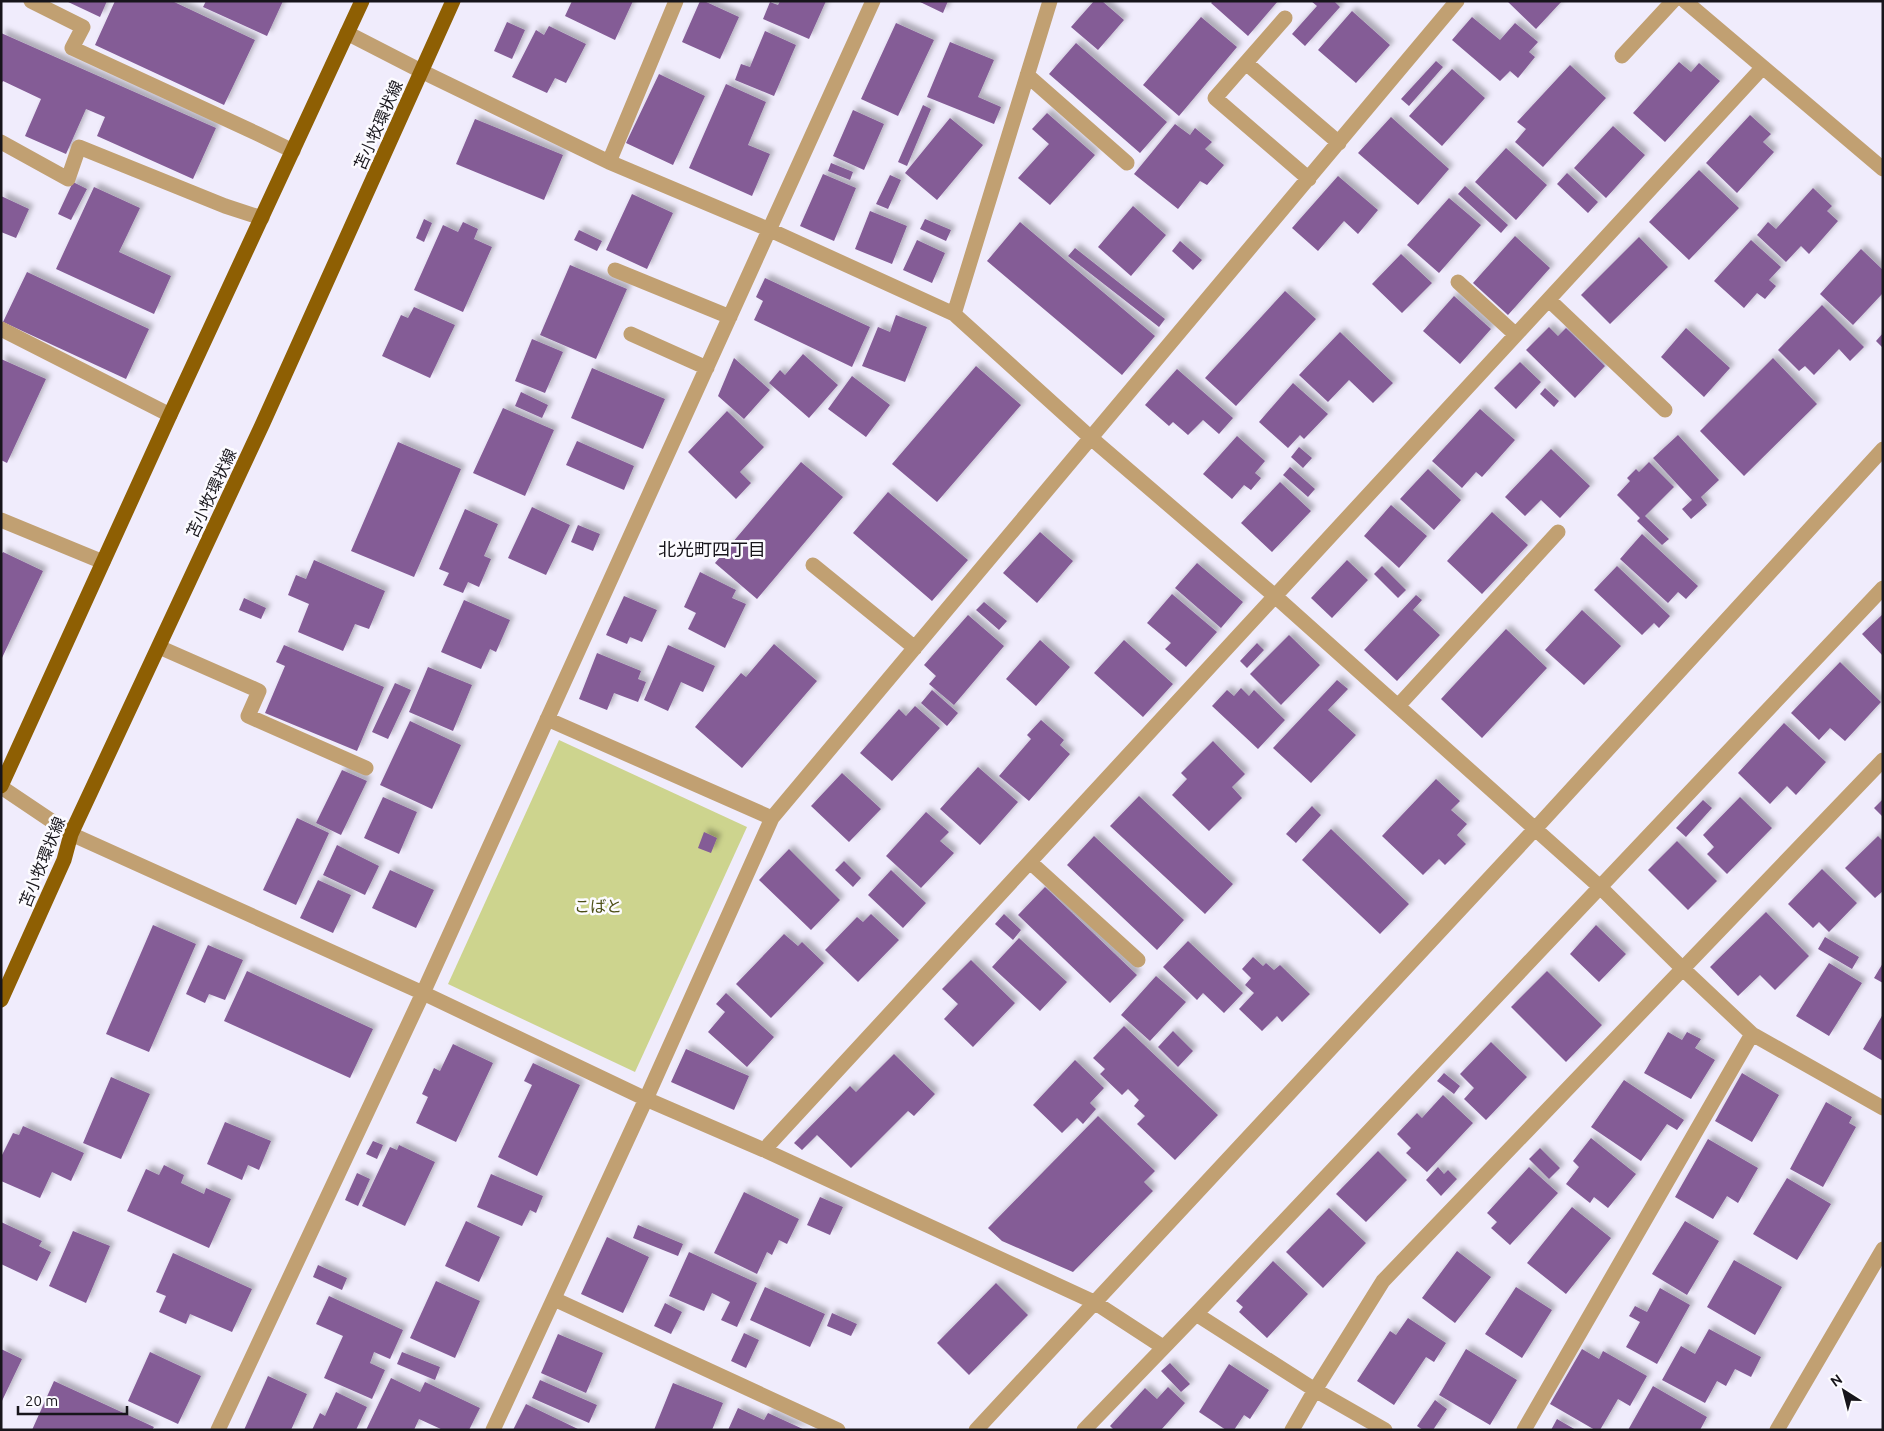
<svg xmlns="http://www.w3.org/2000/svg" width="1884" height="1431" font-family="Ubuntu,'Noto Sans JP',sans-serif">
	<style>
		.green { fill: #cdd48e }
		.building { fill: #845b96; filter: url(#shadow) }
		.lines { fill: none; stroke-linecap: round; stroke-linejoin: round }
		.minor { stroke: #c1a072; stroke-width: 15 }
		.major { stroke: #8e5f03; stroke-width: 15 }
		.labels { text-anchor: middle; stroke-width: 5; stroke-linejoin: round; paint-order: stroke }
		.street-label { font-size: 16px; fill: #17151b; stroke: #fcfbff }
		.park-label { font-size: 16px; fill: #4c4f15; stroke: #fcfbff }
		.neighbourhood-label { font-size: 18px; fill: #17151b; stroke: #fcfbff }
	</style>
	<defs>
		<filter id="shadow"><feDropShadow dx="4.5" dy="-4.5" stdDeviation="2.5" flood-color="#0004"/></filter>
	</defs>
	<rect width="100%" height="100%" fill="#f0ecfc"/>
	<path class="green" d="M559 740 747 827 635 1072 448 984Z"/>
	<path class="building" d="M66 1H107L100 17Z
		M115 1H172L255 40 224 105 95 45Z
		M206 1H283L267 36 203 7Z
		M572 1H633L615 40 565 16Z
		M700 1H704L739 17 720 59 682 42Z
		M780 1H826L809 39 763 19 770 2 778 5Z
		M918 1H948L943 13Z
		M1094 1H1102L1124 20 1098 50 1071 27Z
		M1213 1H1278L1248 36 1211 3Z
		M1311 1H1334L1340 7 1305 46 1292 34 1317 6Z
		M1507 1H1562L1536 29Z
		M1352 11 1390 45 1356 83 1318 50Z
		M1201 17 1237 47 1179 116 1143 85Z
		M1472 17 1500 40 1515 23 1538 42 1529 52 1535 57 1518 78 1510 71 1500 81 1452 40Z
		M507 22 525 30 512 59 494 51Z
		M896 23 934 40 898 116 861 99Z
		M549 26 586 44 566 83 555 78 547 93 512 77 536 30 544 35Z
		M765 31 796 45 774 96 735 80 741 64 750 67Z
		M1 33 216 128 193 179 97 136 105 117 86 109 66 154 25 136 41 99 3 81 1 84Z
		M950 42 994 60 978 97 1001 107 994 124 927 97Z
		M1076 43 1167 122 1140 153 1049 74Z
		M1436 61 1443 67 1409 106 1401 99Z
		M1679 62 1691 72 1699 63 1720 81 1665 142 1633 113Z
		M1570 65 1606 98 1543 167 1515 142 1526 129 1517 122Z
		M1452 69 1485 98 1442 146 1409 116Z
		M659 74 705 96 673 165 626 143Z
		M726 84 766 102 748 145 770 154 752 196 689 168Z
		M923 105 931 109 907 166 898 162Z
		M853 110 884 124 864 170 833 156Z
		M1047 113 1095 155 1050 205 1018 178 1049 144 1032 129Z
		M1750 115 1771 134 1763 142 1774 152 1737 193 1706 163Z
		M1391 117 1449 169 1418 205 1358 153Z
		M950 118 983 145 937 200 905 173Z
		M475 119 563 155 544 200 456 164Z
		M1175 124 1190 135 1195 128 1212 142 1205 149 1224 165 1207 185 1200 181 1178 209 1134 174Z
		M1613 126 1645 155 1606 198 1574 168Z
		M1506 148 1547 185 1516 220 1475 182Z
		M831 163 853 172 850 180 828 171Z
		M1699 170 1739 208 1689 260 1649 222Z
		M1567 173 1598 202 1588 213 1557 184Z
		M823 174 856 188 834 241 800 226Z
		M890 175 901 180 888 209 876 204Z
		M1338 176 1378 210 1358 234 1344 221 1318 251 1292 228Z
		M73 182 87 189 71 220 58 214Z
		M1465 186 1508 225 1501 233 1458 194Z
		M94 187 140 208 119 252 171 276 154 314 56 269Z
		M1813 188 1832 206 1827 211 1838 221 1809 254 1801 246 1786 262 1757 235 1768 222 1776 229Z
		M632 194 673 213 647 269 606 250Z
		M1 196 29 209 16 238 1 232Z
		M1449 198 1481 225 1439 273 1407 245Z
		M1133 206 1166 235 1131 276 1098 247Z
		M870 211 907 226 892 264 855 249Z
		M424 219 432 223 424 242 416 238Z
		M925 219 951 230 946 241 920 229Z
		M463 222 478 229 474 239 492 247 463 312 414 290 443 225 458 232Z
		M1020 222 1155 336 1122 375 987 261Z
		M579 230 602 241 597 251 574 240Z
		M1515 236 1550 268 1508 315 1473 283Z
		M1639 237 1668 267 1610 324 1581 295Z
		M917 240 945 253 932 283 903 270Z
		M1751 240 1781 267 1769 280 1776 286 1765 299 1757 293 1744 308 1714 281Z
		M1180 241 1202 260 1193 270 1172 251Z
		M1075 248 1165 319 1159 327 1068 256Z
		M1861 249 1883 270V293L1853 325 1820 294Z
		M1401 254 1432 283 1402 313 1372 284Z
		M570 265 627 289 596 359 540 335Z
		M27 272 149 329 126 379 3 322Z
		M765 278 870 327 852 367 754 320 763 301 756 297Z
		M1285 291 1316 319 1236 406 1205 378Z
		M1454 296 1491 329 1460 364 1423 331Z
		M1822 305 1864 347 1850 361 1839 349 1814 375 1805 366 1799 371 1778 350Z
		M414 307 455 325 430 378 382 356 401 315 408 318Z
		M896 315 927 327 905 382 862 366 878 327 890 332Z
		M1549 327 1558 336 1566 328 1605 366 1575 398 1526 350Z
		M1686 328 1730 368 1704 397 1661 357Z
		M1340 332 1393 383 1373 403 1349 380 1328 402 1299 375Z
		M1883 333V348L1876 341Z
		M532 339 563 352 545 393 515 381Z
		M803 354 838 385 809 418 769 383 780 370 785 375Z
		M734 358 770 390 744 419 718 396Z
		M1773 358 1817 404 1744 476 1700 431Z
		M1 359 46 379 7 463 1 460Z
		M1520 362 1541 382 1516 409 1494 388Z
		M976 366 1021 405 937 502 892 464Z
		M592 368 665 399 643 449 571 418Z
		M1177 369 1233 418 1219 434 1203 420 1188 435 1173 422 1169 426 1145 405Z
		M852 376 890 405 866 437 828 409Z
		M1293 383 1328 414 1304 439 1300 435 1288 448 1259 422Z
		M1545 388 1559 401 1554 407 1540 394Z
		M521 392 548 405 542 418 515 406Z
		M503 408 554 430 525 496 473 473Z
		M1480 409 1515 440 1482 477 1476 472 1462 488 1432 461Z
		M727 411 764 447 740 472 751 483 736 499 688 452Z
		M1678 435 1719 480 1701 497 1707 505 1691 519 1682 509 1692 500 1653 458Z
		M1237 436 1265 461 1255 473 1261 478 1251 490 1244 485 1232 499 1203 474Z
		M577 441 634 466 624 490 566 465Z
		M398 442 461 469 414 577 351 551Z
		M1299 447 1312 458 1303 468 1291 457Z
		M1551 449 1590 486 1560 518 1541 500 1525 516 1505 497Z
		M801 462 843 497 757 599 715 563Z
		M1649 462 1674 487 1645 516 1669 539 1662 545 1637 521 1640 518 1617 495 1630 481 1627 478 1636 469 1639 472Z
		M1290 467 1315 489 1308 497 1283 475Z
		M1428 469 1461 500 1434 530 1400 499Z
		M1280 482 1311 511 1272 552 1241 523Z
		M888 492 968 560 932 601 853 533Z
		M1391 505 1427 536 1399 568 1364 536Z
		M532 507 570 525 546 575 508 558Z
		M465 509 498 524 484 556 491 559 479 587 468 582 463 593 443 585 449 573 439 569Z
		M1492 512 1528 545 1482 594 1447 561Z
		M578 525 600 534 593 551 571 542Z
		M1040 532 1073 561 1037 603 1003 573Z
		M1642 534 1698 586 1686 599 1678 592 1668 603 1620 559Z
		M3 552 43 571 1 660V555Z
		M314 560 385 591 369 629 355 624 343 651 298 632 309 604 288 595 296 575 306 579Z
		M1347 560 1368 580 1332 618 1311 598Z
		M1197 563 1243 602 1221 628 1175 588Z
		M1382 566 1406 590 1398 598 1374 574Z
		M1617 566 1670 616 1659 628 1654 623 1642 635 1594 590Z
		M700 572 736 590 732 598 746 604 725 648 688 629 696 613 684 607Z
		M1172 594 1217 632 1186 667 1165 649 1171 643 1147 623Z
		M1416 595 1422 600 1413 610 1440 635 1397 681 1364 650Z
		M624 596 657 610 642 642 630 637 627 644 606 635Z
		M244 598 266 608 261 619 239 610Z
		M464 600 510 620 496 652 490 649 481 669 441 652Z
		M984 602 1007 621 999 630 976 610Z
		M1582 610 1621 646 1584 685 1545 650Z
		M1883 614V656L1862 634Z
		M968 615 1004 646 954 705 929 684 936 676 924 665Z
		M1506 629 1547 668 1482 738 1441 699Z
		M1289 635 1320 665 1281 705 1250 674Z
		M1040 640 1070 667 1036 706 1006 679Z
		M1124 640 1173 684 1143 717 1094 673Z
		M1257 643 1264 650 1247 668 1240 661Z
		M774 644 817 681 742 768 695 727 741 673 746 677Z
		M284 645 384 687 357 751 265 713 285 666 276 662Z
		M668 645 715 666 703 692 681 682 668 711 644 700Z
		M597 653 641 671 638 679 646 682 638 702 614 693 607 710 579 699Z
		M1840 662 1881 702 1845 741 1830 728 1819 740 1791 713Z
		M428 667 472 685 453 731 409 712Z
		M1337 680 1348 689 1328 710 1356 735 1311 783 1273 748Z
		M395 683 411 690 388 739 372 732Z
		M1241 688 1249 696 1254 690 1285 720 1258 749 1212 706 1227 690 1234 696Z
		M932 690 958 713 947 726 921 703Z
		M915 706 940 728 892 781 860 753 899 709 906 716Z
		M1041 720 1064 740 1060 745 1070 754 1029 801 999 776 1031 739 1027 735Z
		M410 721 461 745 432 809 380 785Z
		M1784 723 1826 762 1796 795 1787 786 1770 804 1738 773Z
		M1213 741 1245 774 1232 787 1242 798 1209 831 1172 795 1187 779 1181 773Z
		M978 767 1018 802 980 845 940 809Z
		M342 770 367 781 341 835 316 823Z
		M842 773 881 809 849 842 811 806Z
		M1436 779 1460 801 1451 810 1467 824 1457 835 1466 844 1445 865 1439 859 1423 875 1382 836Z
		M1139 796 1233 884 1205 914 1110 826Z
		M383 797 417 812 399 854 364 838Z
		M1740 797 1772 828 1727 874 1707 854 1714 847 1703 835Z
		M1883 799V817L1874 808Z
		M1703 800 1712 808 1686 837 1676 828Z
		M1312 806 1321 815 1296 843 1286 834Z
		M926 812 949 832 940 841 954 853 921 888 886 856Z
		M297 818 329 833 296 905 263 890Z
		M1331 829 1409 904 1380 934 1302 860Z
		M704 832 717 838 711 853 698 848Z
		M1094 836 1184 920 1157 950 1067 865Z
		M1878 836 1883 841V891L1875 898 1845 868Z
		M1677 841 1717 881 1688 910 1648 870Z
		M337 845 379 866 365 895 323 875Z
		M789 849 840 900 811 930 759 880Z
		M844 861 861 878 853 887 835 870Z
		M1822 869 1857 903 1829 932 1819 922 1813 928 1788 904Z
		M390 870 434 890 416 928 372 908Z
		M891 870 926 903 903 928 868 895Z
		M318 880 351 895 333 933 300 918Z
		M1045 887 1137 975 1110 1003 1018 915Z
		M1766 912 1809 956 1775 990 1760 975 1738 996 1710 967Z
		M871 914 899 940 858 982 825 950 857 917 863 922Z
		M1004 914 1021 930 1013 940 995 924Z
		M153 925 196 944 149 1052 106 1034Z
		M1596 925 1626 954 1599 982 1570 954Z
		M784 934 798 946 802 942 824 963 771 1018 736 984Z
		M1825 937 1859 957 1852 969 1818 949Z
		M1019 938 1067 982 1040 1011 992 967Z
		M1188 941 1243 993 1224 1013 1203 993 1197 1000 1163 967Z
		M208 945 243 960 225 1000 209 994 205 1003 186 994Z
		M1253 957 1263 966 1266 963 1274 970 1280 965 1310 994 1282 1022 1277 1016 1262 1031 1239 1009 1254 993 1245 985 1251 978 1242 969Z
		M971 960 1015 1003 973 1047 944 1019 958 1004 942 989Z
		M1829 963 1862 983 1829 1036 1796 1016Z
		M1883 963V983L1874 978Z
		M247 971 373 1029 350 1078 224 1021Z
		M1547 971 1602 1025 1566 1062 1511 1007Z
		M1156 976 1186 1002 1150 1041 1121 1015Z
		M726 993 774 1037 747 1067 708 1032 725 1012 716 1004Z
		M1883 1014V1061L1863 1049Z
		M1124 1026 1218 1115 1175 1160 1137 1124 1145 1116 1134 1106 1139 1100 1128 1089 1122 1095 1100 1074 1105 1069 1093 1058Z
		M1173 1031 1193 1051 1178 1067 1158 1047Z
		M1668 1032 1682 1040 1687 1032 1701 1039 1695 1048 1715 1060 1691 1099 1644 1073Z
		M1491 1042 1527 1077 1486 1120 1464 1099 1474 1088 1460 1074Z
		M453 1044 493 1063 456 1142 416 1123 428 1097 422 1094 434 1068 440 1071Z
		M686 1049 749 1076 734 1110 671 1082Z
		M894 1054 935 1094 914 1116 908 1111 851 1168 817 1135 802 1150 794 1143 850 1086 856 1092Z
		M1075 1060 1104 1088 1090 1103 1096 1109 1083 1124 1077 1118 1062 1133 1033 1105Z
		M533 1063 580 1085 537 1176 498 1157 532 1085 524 1081Z
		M1444 1073 1460 1086 1454 1094 1437 1081Z
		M1742 1073 1779 1095 1752 1142 1715 1121Z
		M111 1077 150 1094 121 1159 83 1143Z
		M1624 1080 1684 1120 1677 1130 1667 1124 1641 1161 1591 1127Z
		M1443 1095 1473 1123 1427 1172 1406 1153 1411 1148 1397 1134 1417 1113 1422 1118Z
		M1826 1102 1852 1117 1849 1123 1856 1127 1823 1187 1790 1169Z
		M1098 1116 1155 1171 1144 1182 1153 1191 1073 1272 1002 1241 988 1228Z
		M225 1122 271 1141 259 1170 248 1165 242 1180 207 1164Z
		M23 1126 84 1153 71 1181 52 1172 40 1198 1 1181V1157L13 1133 19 1135Z
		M1591 1138 1636 1174 1608 1208 1594 1197 1590 1203 1566 1184 1579 1167 1573 1161Z
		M1708 1139 1758 1168 1738 1203 1727 1196 1713 1219 1675 1197Z
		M373 1141 383 1145 377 1159 366 1154Z
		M399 1145 435 1162 405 1226 362 1206 390 1147 397 1150Z
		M1540 1148 1560 1168 1549 1179 1529 1159Z
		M1378 1151 1407 1180 1366 1222 1336 1194Z
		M164 1165 184 1175 181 1183 204 1194 206 1188 231 1199 209 1248 127 1211 146 1169 159 1175Z
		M1438 1167 1444 1174 1448 1170 1457 1179 1441 1196 1426 1180Z
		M1529 1167 1558 1193 1510 1245 1491 1228 1497 1222 1487 1213Z
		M357 1173 370 1179 358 1206 345 1200Z
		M491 1174 543 1196 536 1213 530 1210 522 1226 477 1207Z
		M1787 1178 1831 1204 1797 1260 1753 1234Z
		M744 1192 799 1219 787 1244 779 1240 772 1255 767 1252 757 1274 714 1253Z
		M820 1197 843 1207 830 1235 807 1225Z
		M1572 1207 1611 1238 1566 1294 1527 1263Z
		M1329 1208 1366 1243 1323 1288 1286 1252Z
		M466 1221 500 1237 479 1282 445 1266Z
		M1685 1221 1719 1241 1687 1295 1652 1274Z
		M1 1222 42 1241 39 1246 51 1252 37 1281 1 1264Z
		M638 1225 683 1244 678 1256 633 1238Z
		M73 1231 110 1246 86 1303 49 1286Z
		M607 1237 649 1257 623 1313 581 1294Z
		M1457 1251 1491 1277 1455 1323 1422 1298Z
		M689 1252 757 1283 737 1327 721 1320 730 1302 712 1293 704 1311 669 1296Z
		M173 1253 252 1289 232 1332 190 1314 186 1324 159 1312 166 1296 156 1292Z
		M1734 1260 1782 1287 1755 1335 1707 1307Z
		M1273 1261 1308 1294 1267 1338 1239 1312 1243 1307 1236 1301Z
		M318 1265 347 1278 342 1290 313 1277Z
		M436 1281 480 1301 455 1358 410 1338Z
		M996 1283 1028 1315 969 1375 937 1343Z
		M765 1287 825 1314 810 1347 750 1320Z
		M1516 1287 1552 1310 1522 1358 1485 1334Z
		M1660 1288 1690 1305 1657 1364 1626 1347 1640 1322 1629 1316 1635 1306 1647 1312Z
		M329 1296 403 1330 390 1359 374 1352 370 1363 385 1370 372 1399 324 1378 343 1336 316 1324Z
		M665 1303 682 1312 671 1334 654 1326Z
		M832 1313 857 1324 851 1336 827 1326Z
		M1408 1318 1446 1343 1434 1362 1426 1357 1394 1405 1357 1381 1390 1331 1396 1335Z
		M1709 1329 1761 1357 1751 1377 1735 1369 1726 1386 1717 1381 1705 1403 1662 1380 1681 1346 1695 1354Z
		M744 1333 759 1340 746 1368 731 1361Z
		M558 1334 603 1353 586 1393 541 1373Z
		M1 1349 22 1359 1 1403Z
		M1466 1349 1517 1380 1490 1425 1439 1395Z
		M1582 1349 1599 1359 1603 1351 1647 1376 1630 1406 1618 1399 1600 1430H1595L1550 1404Z
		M150 1352 201 1376 178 1424 128 1401Z
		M402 1352 440 1367 435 1380 397 1364Z
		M1170 1363 1190 1384 1181 1392 1161 1371Z
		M1229 1364 1269 1390 1250 1419 1244 1415 1234 1430H1226L1199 1412Z
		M268 1376 307 1394 291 1430H244Z
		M391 1378 420 1392 425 1382 480 1408 469 1430H443L419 1419 414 1430H366Z
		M540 1380 597 1405 589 1423 532 1398Z
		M54 1381 154 1427 152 1430H32Z
		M673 1383 723 1403 712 1430H654Z
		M1653 1386 1707 1417 1700 1430H1628Z
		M1168 1387 1185 1403 1161 1430H1114L1110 1426 1145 1388 1157 1399Z
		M336 1392 367 1407 356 1430H312L320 1413 325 1416Z
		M1435 1400 1447 1409 1433 1430H1423L1417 1426Z
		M526 1404 580 1430H513Z
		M738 1408 764 1420 768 1413 805 1430H728Z
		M1557 1419 1576 1430H1551Z"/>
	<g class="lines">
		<path class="minor" d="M31 1 83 27 72 48 258 134 293 151
			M1685 1 1883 169
			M1285 18 1215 98 1309 179
			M347 33 421 71 609 162 770 230 954 314 1091 438 1276 597 1600 887 1682 968 1752 1034 1883 1108
			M1622 56 1673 1
			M1246 63 1339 143
			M1027 75 1127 163
			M1 142 68 179 79 147 225 206 262 218
			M609 162 676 1
			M615 270 730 317
			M1458 282 1516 335
			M1549 300 1665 410
			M954 314 1050 1
			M1 329 170 415
			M631 334 707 368
			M1 520 103 562
			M813 565 915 648
			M159 647 259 691 248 716 366 768
			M1398 706 1558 532
			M547 719 772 818
			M1 787 71 834 423 993 646 1099 764 1150 1094 1302 1163 1347
			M1030 862 1138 960
			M764 1150 1763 67
			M554 1299 838 1430
			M1196 1314 1315 1390 1385 1430
			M218 1430 423 993 873 1
			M493 1430 646 1099 772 818 1457 1
			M976 1430 1535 829 1883 449
			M1084 1430 1196 1314 1883 588
			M1292 1430 1315 1390 1383 1281 1883 760
			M1524 1430 1752 1034
			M1777 1430 1883 1249"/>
		<path class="major" d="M1 786 170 415 362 1
			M1 1000 64 860 71 834 263 423 453 1"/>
	</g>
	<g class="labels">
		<g class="street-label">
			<text transform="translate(378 125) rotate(-66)" y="6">苫小牧環状線</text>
			<text transform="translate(211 493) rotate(-65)" y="6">苫小牧環状線</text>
			<text transform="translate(42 862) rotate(-68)" y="6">苫小牧環状線</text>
		</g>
		<g class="park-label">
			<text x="598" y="912">こばと</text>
		</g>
		<g class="neighbourhood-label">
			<text x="712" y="556">北光町四丁目</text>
		</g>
	</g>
	<rect width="1884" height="1431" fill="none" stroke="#17151b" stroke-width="5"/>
	<g transform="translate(1844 1391) rotate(324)" stroke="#fcfbff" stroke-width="4" paint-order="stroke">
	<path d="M0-4L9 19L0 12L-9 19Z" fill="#17151b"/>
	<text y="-8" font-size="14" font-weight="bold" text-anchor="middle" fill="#17151b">N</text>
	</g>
	<path d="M18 1406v8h109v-8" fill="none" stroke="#17151b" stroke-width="2.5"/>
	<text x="25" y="1406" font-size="15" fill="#17151b" stroke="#fcfbff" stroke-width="4" paint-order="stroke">20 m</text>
</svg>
